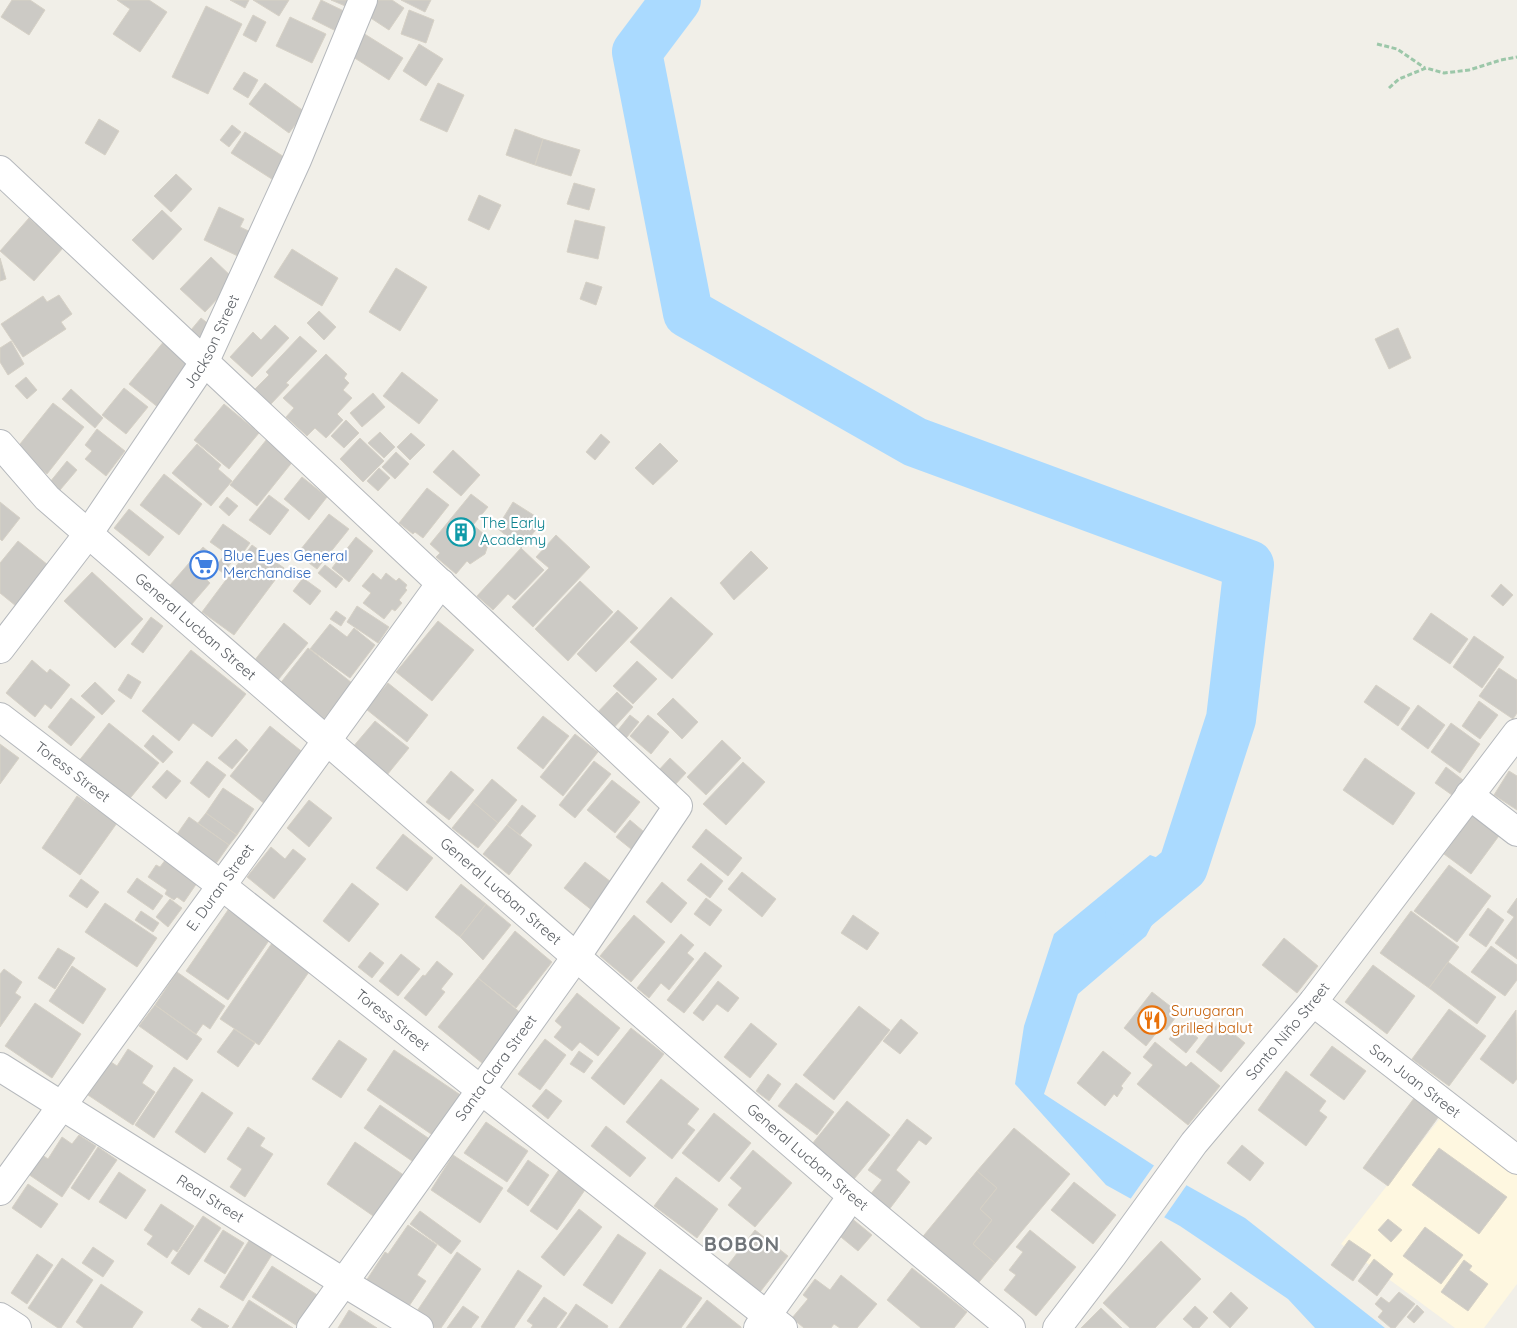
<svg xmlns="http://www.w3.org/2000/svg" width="1517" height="1328" font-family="Quicksand,sans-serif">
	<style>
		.commercial { fill: #fef7e0 }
		.water { fill: #aadaff }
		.pier { fill: #f1efe8 }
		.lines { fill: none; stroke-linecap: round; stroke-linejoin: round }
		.river { stroke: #aadaff; stroke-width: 50 }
		.building { fill: #cccac5; stroke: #d6d1c6 }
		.minor-casing { stroke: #b5b8bc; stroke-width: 30 }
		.path { stroke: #9cc7a9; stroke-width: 3; stroke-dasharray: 5 2.5; stroke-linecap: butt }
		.minor { stroke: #fff; stroke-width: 28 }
		.labels { text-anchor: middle; stroke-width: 4.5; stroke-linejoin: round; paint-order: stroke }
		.street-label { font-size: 15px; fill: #5f6368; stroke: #fff }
		.culture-label { font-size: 15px; fill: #0d838f; stroke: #fff; text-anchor: start }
		.shop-label { font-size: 15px; fill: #366cbe; stroke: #fff; text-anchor: start }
		.food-label { font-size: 15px; fill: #c56008; stroke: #fff; text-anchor: start }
		.district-label { font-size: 20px; font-weight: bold; letter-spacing: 1px; fill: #70757a; stroke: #fff }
	</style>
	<rect width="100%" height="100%" fill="#f1efe8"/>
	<path class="commercial" d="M1441 1117 1517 1174V1284L1484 1328H1455L1341 1244Z"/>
	<path class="water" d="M1150 855 1183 867 1146 936 1078 994 1044 1094 1170 1176 1245 1218 1385 1328H1315L1288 1299 1180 1226 1106 1185 1015 1084 1024 1026 1054 934Z"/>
	<path class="pier" d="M1155 1164 1188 1183 1163 1219 1129 1201Z"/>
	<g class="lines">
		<path class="river" d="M676 0 637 52 688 313 915 442 1249 565 1231 719 1183 867 1130 911"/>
	</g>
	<path class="building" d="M12 0H30L45 10 29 35 1 17Z
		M117 0H149L167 12 140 52 113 34 130 9Z
		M230 0H249L245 8Z
		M253 0H289L279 16Z
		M321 0 348 13 340 33 312 19Z
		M331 0H353L350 8Z
		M372 0H392L404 8 389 30 363 13Z
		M401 0H431L425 12Z
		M206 6 242 24 208 94 172 77Z
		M409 10 434 20 426 43 401 34Z
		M253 15 266 22 256 42 243 35Z
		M290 17 326 34 312 63 276 46Z
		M363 33 403 58 389 80 350 55Z
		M419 44 443 59 426 86 403 71Z
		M244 72 258 80 248 98 233 89Z
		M265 83 305 112 289 133 249 104Z
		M438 83 464 95 447 132 420 120Z
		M99 119 119 131 105 155 85 143Z
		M232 125 241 132 229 147 220 140Z
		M515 129 543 139 535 165 506 155Z
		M245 132 292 162 278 183 231 153Z
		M543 139 580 150 571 176 535 165Z
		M176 174 192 189 171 212 154 196Z
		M574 183 595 189 589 210 567 204Z
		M479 195 501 205 489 230 468 220Z
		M219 207 244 219 240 227 253 233 242 258 204 240Z
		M162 210 182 229 153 260 132 240Z
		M29 218 63 248 34 281 0 251Z
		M575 220 605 227 598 259 567 252Z
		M292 249 338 278 322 306 274 277Z
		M211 257 235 280 205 312 180 289Z
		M0 258 6 279 0 281Z
		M396 268 427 287 400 331 369 312Z
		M586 282 602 287 596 305 580 299Z
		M59 295 72 314 61 322 66 329 23 357 1 324 43 296 47 302Z
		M319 311 336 327 324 340 307 323Z
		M201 318 215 329 204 341 191 330Z
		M275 325 289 338 252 377 230 357 253 332 261 340Z
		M1398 328 1411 358 1389 369 1375 339Z
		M300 336 317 351 286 383 289 385 270 405 254 390 269 375 266 372Z
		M165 340 200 368 164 412 129 384Z
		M11 341 24 364 8 375 0 362V348Z
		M326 354 347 374 344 378 349 383 343 390 352 398 337 414 343 420 326 438 315 428 307 436 286 417 294 408 283 398Z
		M402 372 438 400 419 424 383 396Z
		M26 377 37 390 27 399 15 386Z
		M124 388 148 407 126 434 102 415Z
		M71 389 103 418 95 428 62 399Z
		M373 393 385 407 362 427 350 413Z
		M53 403 84 427 47 474 16 449Z
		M224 404 259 433 229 469 194 440Z
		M346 420 359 433 344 448 331 436Z
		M97 429 125 451 106 476 85 459 92 451 85 445Z
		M380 432 395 447 384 458 368 443Z
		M411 433 425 445 410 460 397 447Z
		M271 434 298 455 257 506 230 485Z
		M601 434 610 442 595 460 586 452Z
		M360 438 384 461 363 482 340 459Z
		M660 443 678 461 653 485 635 468Z
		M197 444 221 465 218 469 232 481 211 506 172 473Z
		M453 450 480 475 461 496 433 472Z
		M396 452 409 464 395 479 382 467Z
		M67 461 77 470 60 490 50 482Z
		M379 468 390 478 378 491 367 481Z
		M164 474 202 504 179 535 140 505Z
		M302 477 327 497 309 520 284 499Z
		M427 488 449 505 423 538 415 532 413 534 399 523Z
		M471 494 488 507 473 525 490 539 485 554 470 564 467 561 456 574 436 557 440 553 430 544Z
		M269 495 289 510 270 535 249 520Z
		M227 497 238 506 229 516 219 507Z
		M0 502 20 518 2 541 0 539Z
		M513 502 543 521 521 548 497 528Z
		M129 509 164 537 149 556 114 528Z
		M329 514 349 529 317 569 297 554Z
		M223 524 250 543 237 561 210 542Z
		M556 535 590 567 533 627 512 607 549 568 536 557Z
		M356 537 373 551 349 582 332 568Z
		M18 541 48 565 16 606 0 593V563Z
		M252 545 284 568 234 635 202 612Z
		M203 547 217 559 203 576 210 583 191 605 170 585Z
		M521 548 544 570 515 600 508 594 493 610 477 596Z
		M751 551 768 568 734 600 720 583Z
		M223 557 231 563 223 573 215 567Z
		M325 565 343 579 336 588 318 573Z
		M92 572 143 619 115 648 64 601Z
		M373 573 381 580 386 573 396 581 399 578 407 585 405 588 407 590 399 600 402 603 395 611 392 609 384 619 363 603 371 593 362 586Z
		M303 578 321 591 310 605 293 591Z
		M580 581 613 612 568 661 535 629Z
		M1501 584 1513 595 1503 606 1491 596Z
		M671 597 713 634 672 679 630 642Z
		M357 606 389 627 378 643 347 622Z
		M618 610 638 628 596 672 577 654Z
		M336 611 346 618 341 626 330 619Z
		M1431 613 1468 639 1450 664 1413 639Z
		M151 617 163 626 143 653 131 644Z
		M438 621 474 650 432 701 396 672Z
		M284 623 308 643 278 680 254 661Z
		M330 624 347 637 354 628 375 645 350 678 310 649Z
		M1474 636 1504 657 1482 688 1453 667Z
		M308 648 352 683 323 720 279 685Z
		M191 650 246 694 212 737 193 723 179 741 142 711Z
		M32 660 47 673 50 669 70 685 51 709 45 704 35 717 6 693Z
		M637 661 657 679 633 704 613 686Z
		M1499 668 1517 680V713L1513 719 1479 696Z
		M128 674 141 682 131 699 118 690Z
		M95 682 115 701 102 715 81 696Z
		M388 683 428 715 407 742 366 709Z
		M1376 685 1410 708 1398 726 1364 702Z
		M617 692 633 707 610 732 594 716Z
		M71 698 95 717 71 746 48 727Z
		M673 698 698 722 682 739 657 714Z
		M1479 701 1498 715 1480 739 1462 726Z
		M1418 705 1445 725 1428 749 1401 729Z
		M630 715 639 722 623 742 614 735Z
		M648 715 669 732 651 754 630 736Z
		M543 716 569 736 543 769 517 748Z
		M375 721 409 748 387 775 352 748Z
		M109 723 159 763 127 802 78 762Z
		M1451 723 1480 744 1460 773 1431 752Z
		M270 726 305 754 266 805 230 776Z
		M575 734 598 752 563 796 540 777Z
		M153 735 173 752 163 763 144 746Z
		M236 739 248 750 232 769 218 758Z
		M722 740 741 758 706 795 687 777Z
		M0 744 19 758 0 784Z
		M670 758 686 773 673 787 657 772Z
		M1365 758 1415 793 1393 825 1343 790Z
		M207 761 226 775 209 798 190 783Z
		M594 761 611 774 575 818 559 805Z
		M743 762 765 782 726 825 703 804Z
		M1446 767 1463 780 1452 795 1435 783Z
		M167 770 181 781 166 799 152 787Z
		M451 771 474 790 449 820 426 802Z
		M1509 771 1517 776V810L1494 795Z
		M492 779 517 800 498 823 473 802Z
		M612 780 640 802 615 833 587 810Z
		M223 788 254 809 237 835 206 813Z
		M77 796 117 823 80 875 42 848Z
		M309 800 332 818 309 847 287 828Z
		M473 802 498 823 478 848 452 828Z
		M522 805 536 816 520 835 507 825Z
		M206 813 237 835 229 845 198 823Z
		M1474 813 1501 833 1471 874 1444 854Z
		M189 817 229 845 215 865 175 837Z
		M630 820 650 837 636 853 616 837Z
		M507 825 532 845 509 875 483 854Z
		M706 829 742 858 728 876 692 847Z
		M403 834 433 858 407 891 376 868Z
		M271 847 285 859 293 849 306 859 274 899 247 877Z
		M166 859 197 883 184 902 177 897 174 900 165 894 167 890 148 877 156 865 160 867Z
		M585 862 615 885 593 911 564 888Z
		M701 863 723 881 710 898 687 880Z
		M1449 865 1491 896 1457 942 1414 911Z
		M742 872 776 899 762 917 728 889Z
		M137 878 163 896 153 910 127 892Z
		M81 879 99 892 87 908 69 896Z
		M662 882 687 903 671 923 646 902Z
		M352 883 379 904 349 942 323 921Z
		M461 884 486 904 460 937 435 917Z
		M706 898 722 910 710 926 694 914Z
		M1517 898V959L1495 943 1514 917 1507 912Z
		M170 899 182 908 168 927 156 917Z
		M105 903 157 938 137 967 85 932Z
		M486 904 511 925 483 960 460 937Z
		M1488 908 1504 920 1486 947 1469 935Z
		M228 910 270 939 228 1000 186 971Z
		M141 911 159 923 153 932 135 920Z
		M1411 911 1459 947 1429 988 1380 953Z
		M634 915 665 942 631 982 600 956Z
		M853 915 879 933 867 950 841 933Z
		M515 931 552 962 516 1008 478 978Z
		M681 934 694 945 687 953 694 959 669 990 661 983 649 998 637 988Z
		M1284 938 1318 966 1297 993 1262 965Z
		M272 943 311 969 259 1045 220 1019Z
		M1491 946 1517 965V980L1505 996 1471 972Z
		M58 948 75 958 55 989 38 978Z
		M370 952 384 963 372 978 358 967Z
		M705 952 722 966 684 1013 667 1000Z
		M401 954 420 969 398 996 379 981Z
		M437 961 453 974 441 989 445 992 426 1016 404 998 423 975 425 976Z
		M1448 962 1496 997 1477 1024 1429 988Z
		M1373 965 1415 996 1387 1034 1345 1002Z
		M72 966 106 989 83 1024 49 1001Z
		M4 969 22 982 15 993 21 997 0 1027V974Z
		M177 972 225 1006 210 1029 203 1024 196 1034 155 1005Z
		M478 978 522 1014 482 1063 438 1027Z
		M718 981 739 998 728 1012 717 1004 703 1021 693 1013Z
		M1152 992 1179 1013 1166 1030 1161 1027 1146 1046 1124 1028Z
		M577 993 620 1028 598 1056 580 1042 572 1051 554 1037 562 1027 555 1021Z
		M35 1003 81 1034 52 1078 5 1046Z
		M155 1005 202 1039 187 1060 139 1026Z
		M859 1006 890 1030 834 1100 803 1075Z
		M1449 1009 1486 1036 1449 1086 1412 1059Z
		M1516 1010 1517 1079 1513 1084 1480 1059Z
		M901 1019 918 1033 900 1054 883 1041Z
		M1219 1022 1245 1043 1221 1072 1196 1052Z
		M751 1023 777 1044 750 1078 724 1057Z
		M1181 1024 1198 1038 1186 1053 1169 1039Z
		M631 1028 664 1054 624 1105 591 1078Z
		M234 1029 255 1043 238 1067 217 1052Z
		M545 1039 566 1055 540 1090 518 1074Z
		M339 1040 367 1059 341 1098 312 1079Z
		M1155 1042 1186 1067 1191 1062 1220 1086 1188 1125 1137 1084 1153 1065 1143 1057Z
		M1332 1046 1366 1071 1344 1100 1310 1075Z
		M128 1049 153 1066 142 1083 155 1092 133 1125 88 1095 111 1062 117 1066Z
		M394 1050 462 1096 434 1136 367 1090Z
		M579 1051 593 1061 584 1073 570 1064Z
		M1103 1051 1131 1073 1121 1086 1123 1088 1117 1097 1114 1094 1105 1106 1077 1083Z
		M174 1067 193 1080 154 1138 135 1125Z
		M1286 1071 1326 1101 1319 1111 1327 1117 1306 1146 1258 1110Z
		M768 1074 781 1084 769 1101 756 1091Z
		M661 1079 699 1109 687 1124 695 1130 672 1159 626 1122Z
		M796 1083 834 1112 817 1135 778 1106Z
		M546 1089 562 1101 548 1119 532 1106Z
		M202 1092 233 1113 205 1153 175 1132Z
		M1417 1094 1442 1112 1388 1186 1363 1168Z
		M847 1101 890 1135 854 1179 812 1144Z
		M380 1105 431 1140 415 1163 364 1128Z
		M714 1113 751 1143 719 1182 682 1153Z
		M907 1119 932 1138 926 1145 919 1140 896 1170 910 1182 885 1215 865 1201 882 1180 868 1170Z
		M486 1122 528 1151 507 1182 464 1153Z
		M606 1126 646 1158 630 1177 591 1146Z
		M248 1127 265 1138 260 1146 273 1154 245 1197 230 1187 242 1169 227 1159Z
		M1014 1128 1070 1174 995 1263 973 1244 992 1220 980 1209 997 1188 977 1171Z
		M79 1135 96 1146 62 1197 28 1174 41 1154 48 1159 62 1137 72 1144Z
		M355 1142 408 1178 379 1220 327 1184Z
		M1242 1145 1264 1163 1250 1181 1227 1163Z
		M98 1147 117 1160 89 1200 71 1188Z
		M1439 1148 1507 1197 1479 1234 1412 1185Z
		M753 1150 792 1183 755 1227 728 1205 742 1188 730 1178Z
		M453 1155 503 1188 480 1223 431 1190Z
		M528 1160 549 1175 528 1206 507 1191Z
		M560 1168 587 1187 557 1230 530 1211Z
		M977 1171 997 1188 980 1209 992 1220 973 1244 995 1263 970 1293 915 1246Z
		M119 1172 146 1190 126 1219 99 1202Z
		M676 1177 718 1209 697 1238 654 1206Z
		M1074 1182 1116 1215 1093 1244 1051 1210Z
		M28 1184 58 1204 41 1228 12 1208Z
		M161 1204 194 1226 177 1252 173 1249 167 1258 147 1244 153 1236 144 1230Z
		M579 1209 602 1227 564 1276 541 1257Z
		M420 1211 461 1241 451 1254 410 1224Z
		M203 1216 221 1228 189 1275 171 1263Z
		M850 1217 872 1235 858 1251 836 1233Z
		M1388 1219 1402 1230 1391 1242 1378 1230Z
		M408 1225 437 1245 417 1275 426 1281 407 1309 366 1281 385 1252 388 1254Z
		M1425 1227 1463 1255 1441 1284 1403 1256Z
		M223 1230 244 1243 225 1274 204 1261Z
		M755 1230 788 1256 757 1296 724 1270Z
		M1030 1230 1076 1267 1036 1316 1004 1290 1016 1275 1009 1270 1023 1252 1016 1247Z
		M618 1234 646 1253 612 1304 583 1285Z
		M250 1239 273 1253 243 1301 220 1287Z
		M1349 1240 1371 1255 1353 1281 1331 1265Z
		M1161 1241 1201 1279 1155 1328H1130L1103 1303Z
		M93 1247 114 1261 103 1277 82 1263Z
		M457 1252 481 1269 441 1328H435L415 1314Z
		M37 1254 53 1265 27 1304 11 1293Z
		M62 1258 93 1280 61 1328H58L28 1308Z
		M1374 1259 1393 1274 1377 1296 1358 1281Z
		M1464 1260 1472 1266 1469 1270 1488 1284 1468 1311 1441 1292Z
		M272 1266 319 1296 299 1327 252 1297Z
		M912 1268 967 1312 954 1328H921L887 1300Z
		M660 1269 702 1298 681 1328H619Z
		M518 1270 542 1286 514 1328H483L481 1327Z
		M841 1275 877 1304 857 1328H840L834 1324 831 1328H804L792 1318 808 1299 803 1295 815 1279 830 1290Z
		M101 1284 143 1312 132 1328H84L76 1322Z
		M1231 1292 1248 1308 1230 1328 1213 1312Z
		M1399 1292 1415 1304 1395 1328H1391L1378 1317 1383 1311 1375 1304 1381 1297 1389 1303Z
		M544 1297 567 1313 556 1328H531L533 1325 527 1321Z
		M249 1300 293 1328H232Z
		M707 1300 741 1327V1328H686Z
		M576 1304 608 1326 607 1328H560Z
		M1417 1305 1424 1312 1414 1323 1407 1317Z
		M463 1306 479 1317 471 1328H447Z
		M1195 1306 1208 1318 1199 1328H1193L1183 1319Z
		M199 1308 229 1326 227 1328H203L191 1320Z
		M1101 1308 1122 1328H1081Z
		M349 1310 377 1328H338Z"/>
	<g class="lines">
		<g class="minor-casing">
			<g id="minor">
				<path d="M0 170 678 806 576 957 311 1328"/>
				<path id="s1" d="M0 444 47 498 852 1196 1011 1328"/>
				<path id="s2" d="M0 649 88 534 205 361 297 160 363 0"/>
				<path id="s3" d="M0 717 222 886 783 1328"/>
				<path d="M1469 795 1517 832"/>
				<path id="s4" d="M1313 1002 1517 1160"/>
				<path id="s5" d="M0 1067 343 1282 419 1328"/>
				<path id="s6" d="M0 1191 441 583"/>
				<path d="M0 1317 17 1328"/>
				<path d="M758 1328 852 1196"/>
				<path id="s7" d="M1057 1328 1112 1256 1194 1143 1313 1002 1517 733"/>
			</g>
		</g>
		<path class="path" d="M1377 44 1397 49 1425 68
			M1389 88 1399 79 1426 68 1444 73 1469 70 1501 60 1517 57"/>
		<use href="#minor" class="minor"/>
	</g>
	<defs>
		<g id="building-ring" transform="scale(1.4375)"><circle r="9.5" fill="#fff" stroke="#0f9aa8" stroke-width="1.5"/><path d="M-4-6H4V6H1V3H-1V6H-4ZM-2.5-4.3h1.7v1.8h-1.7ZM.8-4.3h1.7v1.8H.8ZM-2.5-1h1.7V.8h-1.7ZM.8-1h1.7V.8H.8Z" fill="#0f9aa8"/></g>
		<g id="supermarket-ring" transform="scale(1.4375)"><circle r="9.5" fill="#fff" stroke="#3f7fe0" stroke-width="1.5"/><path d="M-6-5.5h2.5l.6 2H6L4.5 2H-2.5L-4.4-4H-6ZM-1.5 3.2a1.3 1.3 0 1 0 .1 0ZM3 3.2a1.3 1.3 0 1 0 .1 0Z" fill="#3f7fe0"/></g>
		<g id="restaurant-ring" transform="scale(1.4375)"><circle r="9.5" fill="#fff" stroke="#e8710a" stroke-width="1.5"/><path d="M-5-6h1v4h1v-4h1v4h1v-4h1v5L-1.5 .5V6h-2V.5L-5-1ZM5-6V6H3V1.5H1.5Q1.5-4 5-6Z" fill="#e8710a"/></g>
	</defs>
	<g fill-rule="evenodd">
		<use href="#building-ring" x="461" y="532"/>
		<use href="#supermarket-ring" x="204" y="565"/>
		<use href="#restaurant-ring" x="1152" y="1020"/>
	</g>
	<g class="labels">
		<g class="street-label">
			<text dy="5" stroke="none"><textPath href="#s2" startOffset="374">Jackson Street</textPath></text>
			<text dy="5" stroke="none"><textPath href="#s1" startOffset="268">General Lucban Street</textPath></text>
			<text dy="5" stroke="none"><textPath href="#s3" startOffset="91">Toress Street</textPath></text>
			<text dy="5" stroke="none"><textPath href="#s6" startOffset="375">E. Duran Street</textPath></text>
			<text dy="5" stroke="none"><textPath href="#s1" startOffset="672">General Lucban Street</textPath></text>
			<text dy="5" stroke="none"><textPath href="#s3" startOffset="496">Toress Street</textPath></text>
			<text dy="5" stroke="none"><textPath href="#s7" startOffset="376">Santo Niño Street</textPath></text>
			<text transform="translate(496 1068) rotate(-54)" y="5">Santa Clara Street</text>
			<text dy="5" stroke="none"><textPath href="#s4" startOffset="129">San Juan Street</textPath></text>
			<text dy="5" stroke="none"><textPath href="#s1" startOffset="1078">General Lucban Street</textPath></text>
			<text dy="5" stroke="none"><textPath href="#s5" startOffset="248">Real Street</textPath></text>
		</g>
		<g class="culture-label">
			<text x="480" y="528">The Early<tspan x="480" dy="17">Academy</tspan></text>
		</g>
		<g class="shop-label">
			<text x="223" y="561">Blue Eyes General<tspan x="223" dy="17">Merchandise</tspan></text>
		</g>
		<g class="food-label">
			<text x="1171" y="1016">Surugaran<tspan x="1171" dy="17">grilled balut</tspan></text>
		</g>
		<g class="district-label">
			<text x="742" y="1251">BOBON</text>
		</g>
	</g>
</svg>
